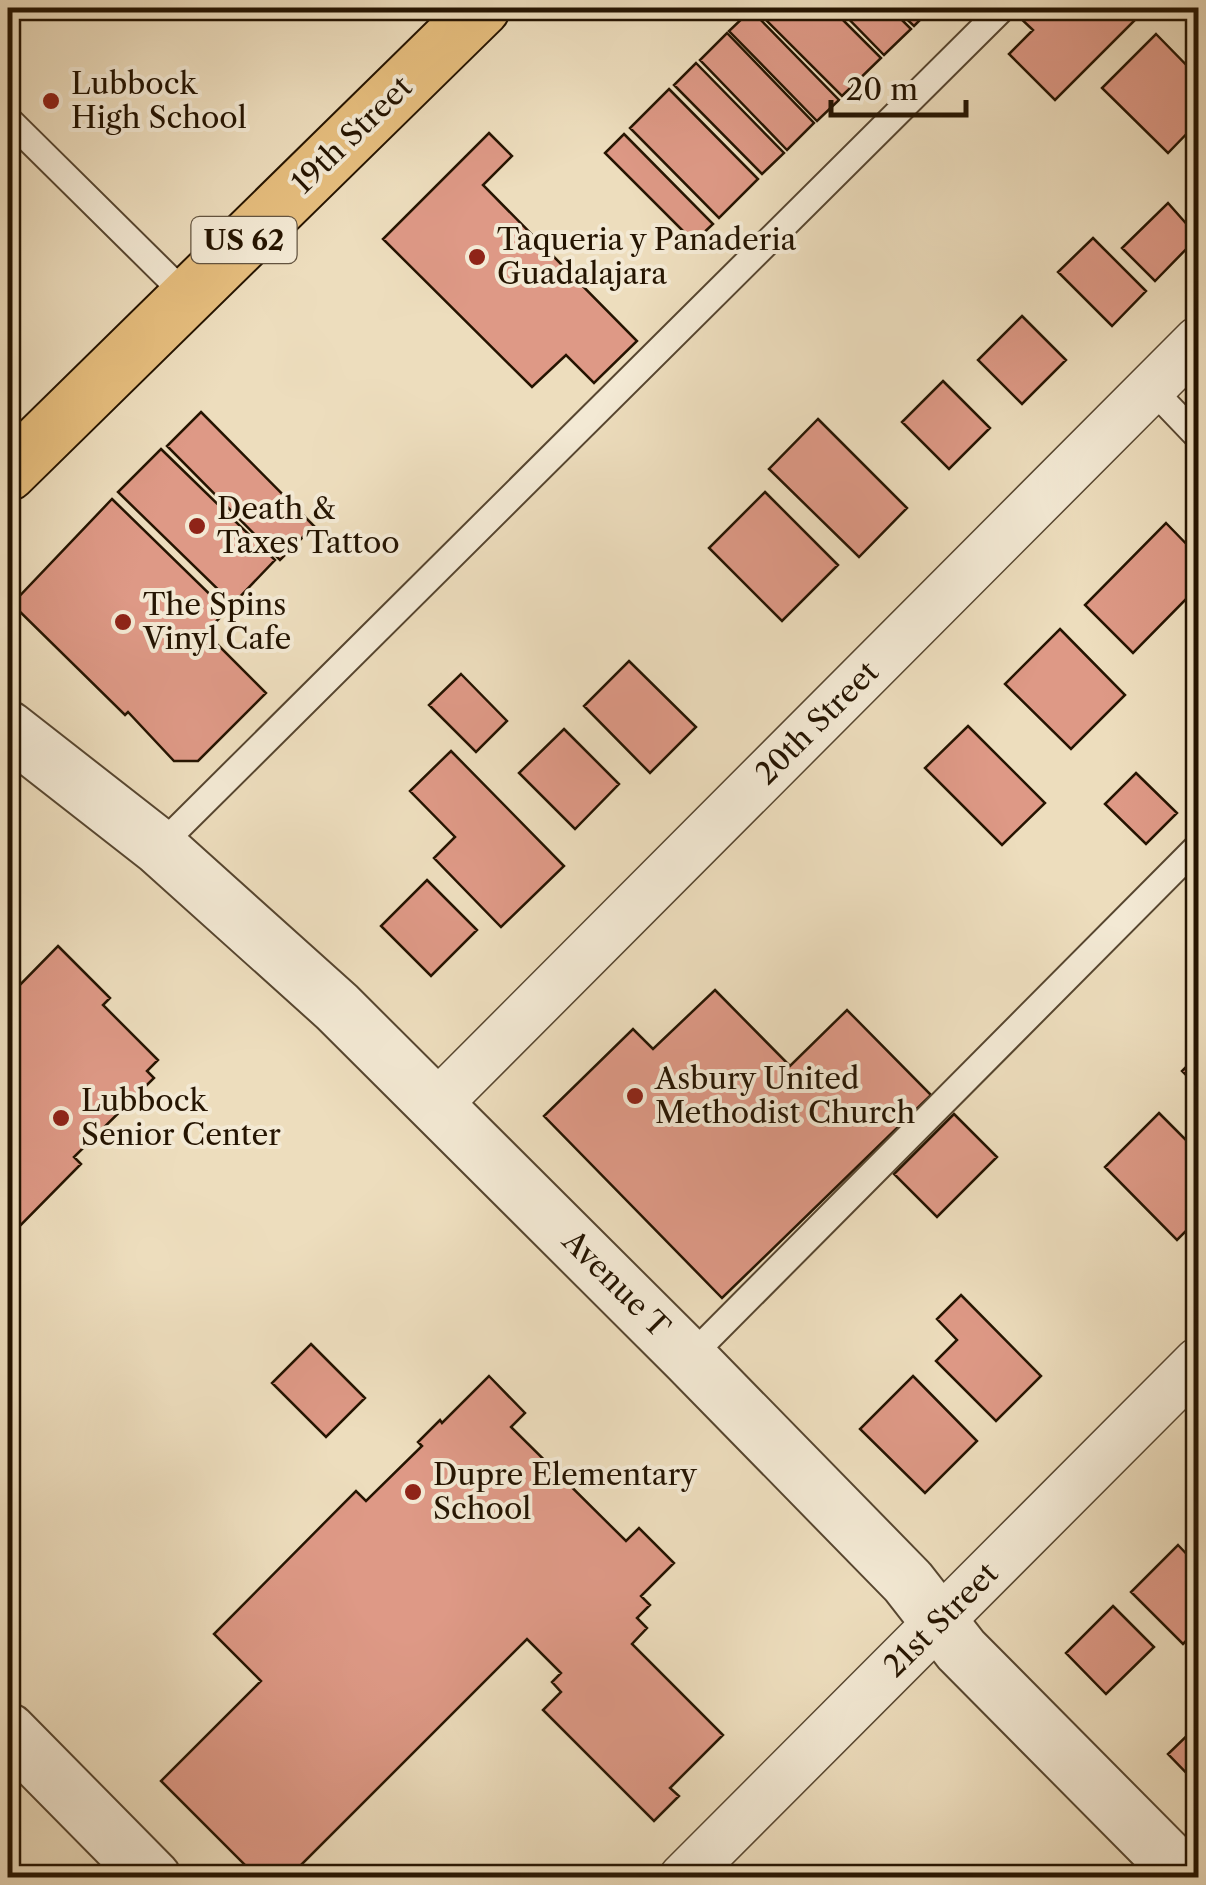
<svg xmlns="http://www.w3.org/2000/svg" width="1206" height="1885" font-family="'Libre Caslon Text',serif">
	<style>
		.building { fill: #de9986; stroke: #251401; stroke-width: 2.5 }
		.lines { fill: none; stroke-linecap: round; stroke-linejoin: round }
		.service-casing { stroke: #574630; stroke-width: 29 }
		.minor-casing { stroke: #574630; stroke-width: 51 }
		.tertiary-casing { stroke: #574630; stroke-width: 59 }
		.primary-casing { stroke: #251401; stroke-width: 59 }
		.service { stroke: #f3e9d4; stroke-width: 25 }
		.minor { stroke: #f3e9d4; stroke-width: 48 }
		.tertiary { stroke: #f3e9d4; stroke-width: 55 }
		.primary { stroke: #e6be7e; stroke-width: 55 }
		.poi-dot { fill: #8f2418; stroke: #f3e9d4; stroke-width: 4 }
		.labels { text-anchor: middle; stroke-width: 8; stroke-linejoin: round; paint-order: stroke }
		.shield { fill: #f3e9d4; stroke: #635440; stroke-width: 2.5 }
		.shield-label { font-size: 28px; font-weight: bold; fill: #251401 }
		.poi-label { font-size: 30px; fill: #251401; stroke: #f3e9d4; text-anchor: start }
		.street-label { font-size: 30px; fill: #251401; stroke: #f3e9d4 }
	</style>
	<rect width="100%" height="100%" fill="#edddbd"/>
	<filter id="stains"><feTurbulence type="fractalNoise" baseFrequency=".002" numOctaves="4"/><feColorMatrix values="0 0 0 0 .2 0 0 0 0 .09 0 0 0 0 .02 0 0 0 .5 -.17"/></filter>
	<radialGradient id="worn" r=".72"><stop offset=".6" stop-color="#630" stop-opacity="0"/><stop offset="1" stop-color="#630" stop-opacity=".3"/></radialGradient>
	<path class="building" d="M754 8H831L881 58 842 96Z
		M838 8H890L911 29 884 55Z
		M895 8H932L914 26Z
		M1025 8H1125L1136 19 1055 100 1009 54 1033 30 1017 15Z
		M751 10 839 100 817 121 729 31Z
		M727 33 814 123 787 150 700 60Z
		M1156 34 1198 77V122L1168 153 1102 88Z
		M696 63 784 153 762 174 674 85Z
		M669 89 758 179 719 218 630 128Z
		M489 133 512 156 483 185 637 341 594 383 566 355 532 387 383 239Z
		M624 134 713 224 694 242 605 153Z
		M1168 203 1198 237 1155 281 1122 248Z
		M1093 238 1146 291 1112 326 1058 272Z
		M1022 316 1066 360 1022 404 978 360Z
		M943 381 990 428 949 469 902 422Z
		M201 412 314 526 280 560 167 446Z
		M818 419 907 508 859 557 769 469Z
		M161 449 275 560 233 604 118 492Z
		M765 492 838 565 782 621 709 548Z
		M112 499 227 611 205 632 266 693 198 761H174L128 712 125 715 12 604Z
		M1166 523 1198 556V587L1133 653 1085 605Z
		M1060 629 1125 695 1071 749 1005 684Z
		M629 661 696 727 650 773 584 706Z
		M461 674 507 721 476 752 429 705Z
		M968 726 1045 803 1002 845 925 768Z
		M564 729 619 784 575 829 519 773Z
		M451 751 564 866 501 927 434 858 455 837 410 791Z
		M1136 773 1177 813 1146 844 1105 804Z
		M427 880 477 930 431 976 381 926Z
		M58 946 110 998 103 1005 158 1060 147 1071 154 1078 74 1157 81 1164 8 1238V997Z
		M715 990 790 1066 847 1010 931 1095 722 1298 544 1116 633 1029 653 1049Z
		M1198 1055V1087L1182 1071Z
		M1159 1113 1198 1152V1219L1177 1240 1105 1167Z
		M954 1114 997 1157 937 1217 894 1174Z
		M961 1295 1041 1376 996 1421 936 1361 957 1340 937 1319Z
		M311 1344 365 1398 326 1437 272 1383Z
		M489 1376 525 1413 511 1427 626 1541 639 1528 674 1563 641 1596 650 1605 637 1618 647 1628 632 1644 723 1735 670 1788 679 1796 654 1821 543 1710 561 1692 552 1682 561 1673 527 1639 288 1878H258L161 1781 261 1681 214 1634 356 1491 366 1501 422 1446 418 1442 440 1420 442 1423Z
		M913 1376 977 1441 925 1493 860 1429Z
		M1178 1545 1198 1566V1629L1183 1644 1131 1592Z
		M1113 1606 1154 1647 1106 1694 1066 1653Z
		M1198 1725V1785L1168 1754Z"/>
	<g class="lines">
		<g class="service-casing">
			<path id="service" d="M8 119 187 296
				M1151 388 1198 437
				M159 847 1003 8
				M689 1358 1198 846"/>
		</g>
		<g class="minor-casing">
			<path id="minor" d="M436 1105 1198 341
				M683 1878 1198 1362"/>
		</g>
		<g class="tertiary-casing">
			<path id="tertiary" d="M8 729 159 847 337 1007 689 1358 908 1582 961 1650 1187 1878
				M8 1731 153 1878"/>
		</g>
		<g class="primary-casing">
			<path id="primary" d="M8 473 482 8"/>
		</g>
		<use href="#service" class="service"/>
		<use href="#minor" class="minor"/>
		<use href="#tertiary" class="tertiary"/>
		<use href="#primary" class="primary"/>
	</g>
	<g class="poi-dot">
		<circle cx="51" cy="101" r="10"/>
		<circle cx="477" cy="257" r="10"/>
		<circle cx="197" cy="526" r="10"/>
		<circle cx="123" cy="622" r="10"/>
		<circle cx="635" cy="1096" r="10"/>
		<circle cx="61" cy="1118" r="10"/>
		<circle cx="413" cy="1492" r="10"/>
	</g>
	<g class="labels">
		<rect class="shield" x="191.5" y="217" width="105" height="46" rx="8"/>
		<g class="shield-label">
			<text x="244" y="250">US 62</text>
		</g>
		<g class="poi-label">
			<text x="71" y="94">Lubbock<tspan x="71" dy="34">High School</tspan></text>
			<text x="497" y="250">Taqueria y Panaderia<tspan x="497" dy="34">Guadalajara</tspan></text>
			<text x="217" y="519">Death &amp;<tspan x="217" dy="34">Taxes Tattoo</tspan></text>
			<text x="143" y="615">The Spins<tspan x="143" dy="34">Vinyl Cafe</tspan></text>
			<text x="655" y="1089">Asbury United<tspan x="655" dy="34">Methodist Church</tspan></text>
			<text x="81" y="1111">Lubbock<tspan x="81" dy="34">Senior Center</tspan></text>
			<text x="433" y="1485">Dupre Elementary<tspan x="433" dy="34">School</tspan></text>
		</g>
		<g class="street-label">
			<text transform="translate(352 135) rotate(-44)" y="10">19th Street</text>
			<text transform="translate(817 723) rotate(-45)" y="10">20th Street</text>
			<text transform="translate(616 1284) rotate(45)" y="10">Avenue T</text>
			<text transform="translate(941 1620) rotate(-45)" y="10">21st Street</text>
		</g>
	</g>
	<rect width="1206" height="1885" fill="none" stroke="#edddbd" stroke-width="40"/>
	<rect x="10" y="10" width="1186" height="1865" fill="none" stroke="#251401" stroke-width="5"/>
	<rect x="20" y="20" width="1166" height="1845" fill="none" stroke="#251401" stroke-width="2.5"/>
	<path d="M831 100v15h135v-15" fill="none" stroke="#251401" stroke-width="5"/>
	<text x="846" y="100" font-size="30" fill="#251401" stroke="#f3e9d4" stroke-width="8" paint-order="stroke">20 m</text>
	<rect width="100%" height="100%" filter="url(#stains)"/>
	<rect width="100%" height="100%" fill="url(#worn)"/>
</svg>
